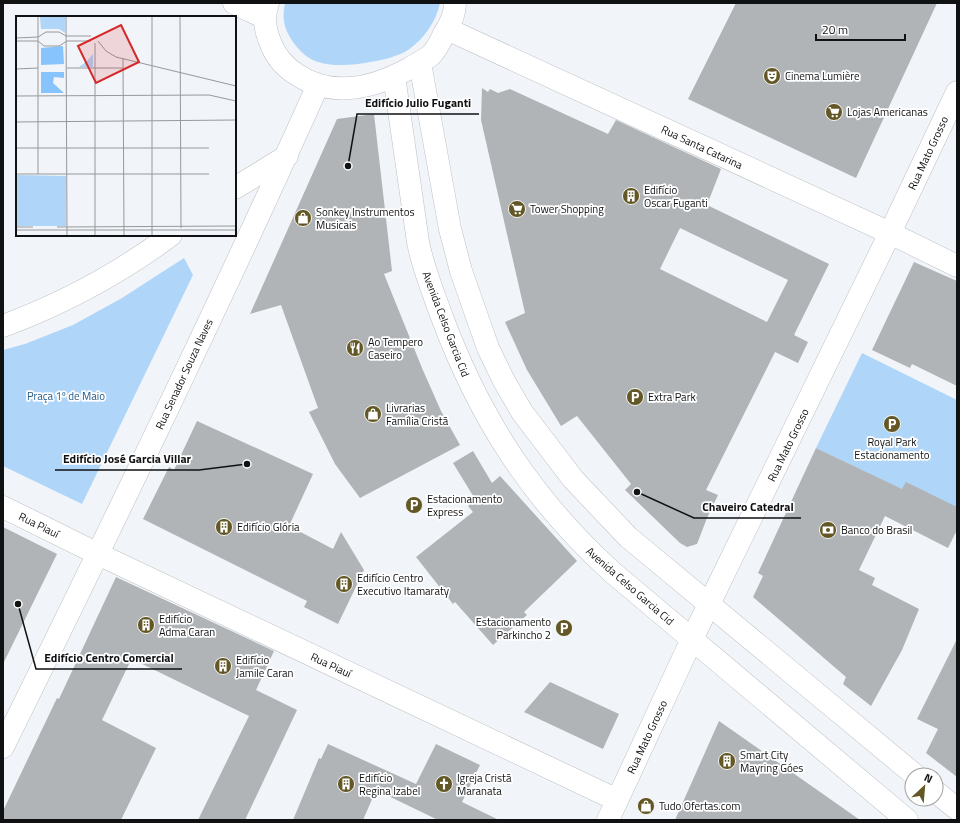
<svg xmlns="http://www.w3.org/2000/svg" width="960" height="823" font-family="'Titillium Web',sans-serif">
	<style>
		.green { fill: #afd5f9 }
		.building { fill: #b0b4b7; fill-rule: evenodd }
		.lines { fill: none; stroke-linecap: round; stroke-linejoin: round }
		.street-casing { stroke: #bec1c5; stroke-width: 23 }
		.secondary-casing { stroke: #bec1c5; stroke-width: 23 }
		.street { stroke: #fff; stroke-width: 22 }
		.secondary { stroke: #fff; stroke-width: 22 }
		.labels { text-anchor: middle; stroke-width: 3.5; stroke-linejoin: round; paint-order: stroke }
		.poi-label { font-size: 11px; fill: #101113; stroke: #fff; text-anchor: start }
		.street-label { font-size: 11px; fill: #101113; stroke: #fff }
		.park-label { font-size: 11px; fill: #255b89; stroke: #fff }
		.inset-road { fill: none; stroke: #97999c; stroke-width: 1 }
		.view { fill: #d62828; fill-opacity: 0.15; stroke: #d62828; stroke-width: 2 }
		.inset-edge { fill: none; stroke: #101113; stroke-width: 2 }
		.leader { fill: none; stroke: #101113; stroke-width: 1.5 }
		.callout-dot { fill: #101113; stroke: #fff; stroke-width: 1.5 }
		.callout-label { font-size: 12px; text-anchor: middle; font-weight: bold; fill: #101113; stroke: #fff; stroke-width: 3.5; stroke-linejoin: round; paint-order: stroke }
	</style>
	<rect width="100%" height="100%" fill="#f1f4f8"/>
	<path class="green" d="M285 3H440C436 22 424 39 408 50 397 57 382 60 370 62 354 65 334 67 318 62 303 58 286 37 284 21 283 15 284 9 285 3Z
		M184 258 193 275 82 504 3 466V350L25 344 73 325 122 298Z
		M862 353 957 400V516L816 448Z"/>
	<path class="building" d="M736 3H937L856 178 688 99Z
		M482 88 488 92 490 89 498 93 510 89 608 134 616 120 721 169 707 205 829 264 794 335 808 342 798 363 775 352 706 490 718 495 707 518 697 544 687 547 680 543 625 490 631 484 577 416 561 426 527 370 505 322 525 313 481 120ZM680 228 788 280 767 322 660 269Z
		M374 114 392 271 384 274 422 368 441 411 460 445 360 498 335 464 309 412 318 408 281 305 250 314 337 119Z
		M914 262 957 281V386L912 364 910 368 872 350Z
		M197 421 313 474 289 526 333 549 341 532 364 570 338 624 304 607 307 601 143 519 169 467 174 470Z
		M816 448 902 489 906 482 957 507V530L948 548 885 516 859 570 875 578 872 585 919 609 902 650 871 706 843 684 846 677 753 597 763 576 758 573Z
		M473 451 492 483 500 476 577 561 524 612 527 615 493 645 455 602 453 604 416 557 473 512 468 506 475 499 453 463Z
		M3 527 57 554 3 664Z
		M116 577 274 651 256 690 297 710 245 820H198L249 716 134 660 132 663 130 662 102 720 156 748 121 820H3V811L57 698 59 699Z
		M957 639V777L926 753 938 729 917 719Z
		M550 682 619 714 603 749 524 712Z
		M719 721 860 820H675Z
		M328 744 416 784 436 744 480 765 462 802 499 820H438L376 790 363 820H293L319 758 321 759Z"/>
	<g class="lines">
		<g class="street-casing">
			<path id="street" d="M447 29 890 233 957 266
				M235 188 287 156
				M3 326C62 304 120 273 171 235
				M692 639 890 233 957 92"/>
		</g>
		<g class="secondary-casing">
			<path id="secondary" d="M234 3 265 18
				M268 3C263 17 265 31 271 44 276 57 285 67 296 74 333 99 374 88 410 68 417 64 425 60 431 55 437 49 440 42 444 34 450 25 455 14 455 3
				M420 63 450 229 461 271 488 348 504 381 522 412 573 479 628 537 915 775
				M394 76 418 242C423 268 433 292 442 317 480 419 532 499 612 572L907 820
				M3 507 98 554 617 800
				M3 747C111 528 218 308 318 85
				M936 792 957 809
				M608 820 692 639"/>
		</g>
		<use href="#street" class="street"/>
		<use href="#secondary" class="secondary"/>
	</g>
	<defs>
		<g id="theatre-disc" transform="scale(0.9)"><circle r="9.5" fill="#635825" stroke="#fff"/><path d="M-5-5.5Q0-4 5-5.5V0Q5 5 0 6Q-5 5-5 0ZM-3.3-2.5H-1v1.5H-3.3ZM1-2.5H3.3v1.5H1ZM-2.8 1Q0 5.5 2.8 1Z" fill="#fff"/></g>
		<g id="supermarket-disc" transform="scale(0.9)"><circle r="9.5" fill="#635825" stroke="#fff"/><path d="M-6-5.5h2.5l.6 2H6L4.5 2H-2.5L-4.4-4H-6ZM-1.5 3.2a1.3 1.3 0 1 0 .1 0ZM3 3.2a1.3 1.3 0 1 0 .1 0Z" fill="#fff"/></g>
		<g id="building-disc" transform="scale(0.9)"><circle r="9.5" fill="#635825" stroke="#fff"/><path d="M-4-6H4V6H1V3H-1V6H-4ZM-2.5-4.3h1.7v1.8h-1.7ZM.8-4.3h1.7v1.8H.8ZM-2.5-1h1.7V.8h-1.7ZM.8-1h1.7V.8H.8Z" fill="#fff"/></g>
		<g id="shop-disc" transform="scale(0.9)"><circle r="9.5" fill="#635825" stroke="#fff"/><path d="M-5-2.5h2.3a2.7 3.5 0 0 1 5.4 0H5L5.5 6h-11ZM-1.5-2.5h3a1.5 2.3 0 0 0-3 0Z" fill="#fff"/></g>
		<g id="restaurant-disc" transform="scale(0.9)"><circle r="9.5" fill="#635825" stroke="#fff"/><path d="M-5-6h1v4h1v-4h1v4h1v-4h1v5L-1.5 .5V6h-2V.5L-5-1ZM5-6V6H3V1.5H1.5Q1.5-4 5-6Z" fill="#fff"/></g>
		<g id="parking-disc" transform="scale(0.9)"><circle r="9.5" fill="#635825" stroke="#fff"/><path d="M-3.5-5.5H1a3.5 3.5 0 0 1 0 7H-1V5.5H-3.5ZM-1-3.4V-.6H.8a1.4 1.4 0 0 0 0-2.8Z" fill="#fff"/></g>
		<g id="bank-disc" transform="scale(0.9)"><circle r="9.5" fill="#635825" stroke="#fff"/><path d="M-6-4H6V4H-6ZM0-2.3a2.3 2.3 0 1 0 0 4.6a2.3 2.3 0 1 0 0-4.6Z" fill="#fff"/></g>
		<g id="church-disc" transform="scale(0.9)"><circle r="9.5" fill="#635825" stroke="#fff"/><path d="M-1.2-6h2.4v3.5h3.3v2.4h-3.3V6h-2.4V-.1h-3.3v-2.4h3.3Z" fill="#fff"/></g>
	</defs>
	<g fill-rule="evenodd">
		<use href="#theatre-disc" x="772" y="76"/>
		<use href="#supermarket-disc" x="834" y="112"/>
		<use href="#building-disc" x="631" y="196"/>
		<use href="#supermarket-disc" x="517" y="209"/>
		<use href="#shop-disc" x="303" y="218"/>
		<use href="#restaurant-disc" x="355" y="348"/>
		<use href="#parking-disc" x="635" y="397"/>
		<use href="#shop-disc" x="373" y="414"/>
		<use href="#parking-disc" x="892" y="424"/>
		<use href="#parking-disc" x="414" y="505"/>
		<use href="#building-disc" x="224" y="527"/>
		<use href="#bank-disc" x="828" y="530"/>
		<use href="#building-disc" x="344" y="584"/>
		<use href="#building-disc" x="146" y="625"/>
		<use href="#parking-disc" x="564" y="628"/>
		<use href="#building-disc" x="223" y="666"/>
		<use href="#building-disc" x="727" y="761"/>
		<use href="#building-disc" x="346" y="784"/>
		<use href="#church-disc" x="444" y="784"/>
		<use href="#shop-disc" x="646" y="806"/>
	</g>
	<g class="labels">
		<g class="poi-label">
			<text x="785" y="80">Cinema Lumière</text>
			<text x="847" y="116">Lojas Americanas</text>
			<text x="644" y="194">Edifício<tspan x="644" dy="13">Oscar Fuganti</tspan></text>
			<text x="530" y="213">Tower Shopping</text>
			<text x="316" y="216">Sonkey Instrumentos<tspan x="316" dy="13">Musicais</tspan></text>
			<text x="368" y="346">Ao Tempero<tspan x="368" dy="13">Caseiro</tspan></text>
			<text x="648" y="401">Extra Park</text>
			<text x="386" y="412">Livrarias<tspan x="386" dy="13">Família Cristã</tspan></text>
			<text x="892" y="446" text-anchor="middle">Royal Park<tspan x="892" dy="13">Estacionamento</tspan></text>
			<text x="427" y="503">Estacionamento<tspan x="427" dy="13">Express</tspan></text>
			<text x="237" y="531">Edifício Glória</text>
			<text x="841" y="534">Banco do Brasil</text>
			<text x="357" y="582">Edifício Centro<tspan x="357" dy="13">Executivo Itamaraty</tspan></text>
			<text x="159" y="623">Edifício<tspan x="159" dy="13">Adma Caran</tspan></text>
			<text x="551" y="626" text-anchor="end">Estacionamento<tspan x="551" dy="13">Parkincho 2</tspan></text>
			<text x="236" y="664">Edifício<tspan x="236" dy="13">Jamile Caran</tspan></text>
			<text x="740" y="759">Smart City<tspan x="740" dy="13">Mayring Góes</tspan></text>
			<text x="359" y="782">Edifício<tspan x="359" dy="13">Regina Izabel</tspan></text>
			<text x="457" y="782">Igreja Cristã<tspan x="457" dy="13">Maranata</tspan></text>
			<text x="659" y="810">Tudo Ofertas.com</text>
		</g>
		<g class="street-label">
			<text transform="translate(702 147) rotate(25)" y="4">Rua Santa Catarina</text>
			<text transform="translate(928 153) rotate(-65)" y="4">Rua Mato Grosso</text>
			<text transform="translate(446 324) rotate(69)" y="4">Avenida Celso Garcia Cid</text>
			<text transform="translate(184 374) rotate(-65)" y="4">Rua Senador Souza Naves</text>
			<text transform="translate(788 445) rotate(-64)" y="4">Rua Mato Grosso</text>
			<text transform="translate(39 525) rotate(26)" y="4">Rua Piauí</text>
			<text transform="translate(630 586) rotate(41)" y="4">Avenida Celso Garcia Cid</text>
			<text transform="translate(331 665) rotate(25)" y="4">Rua Piauí</text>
			<text transform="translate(647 737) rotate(-65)" y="4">Rua Mato Grosso</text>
		</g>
		<g class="park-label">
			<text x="66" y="400">Praça 1º de Maio</text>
		</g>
	</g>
	<g transform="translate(16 16)">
		<rect width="220" height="220" fill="#f1f4f8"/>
		<path d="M24 1H49V17L43 13H25ZM77 38V51H63L71 45ZM0 159 50 160V210H0Z" fill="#afd5f9"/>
		<path d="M47 30 48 48 25 49V32ZM25 56H48V62L38 61 37 67 48 77H25Z" fill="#87c4fd"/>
		<path class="inset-road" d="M22 1V158M50 1 51 219M136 1V48M164 1 165 212M0 22 22 21 30 16H43L50 20H75M0 25H22L28 30H43L51 25H75M82 25 90 35 100 41 220 70M79 27V219M107 43 108 219M136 48V219M51 52H107M0 53 22 52M0 80 193 79 220 85M0 106 220 104M0 132H193M0 158H193M0 211H17M41 211 220 210M0 214H220"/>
		<path class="view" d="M105 9 123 46 80 67 62 30Z"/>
		<rect width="220" height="220" class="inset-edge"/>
	</g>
	<path class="leader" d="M348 166L357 114H479M247 464L199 470H55M637 492L694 518H801M18 604L36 669H182"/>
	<g class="callout-dot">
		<circle cx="348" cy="166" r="4"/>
		<circle cx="247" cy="464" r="4"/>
		<circle cx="637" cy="492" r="4"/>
		<circle cx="18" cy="604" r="4"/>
	</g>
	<g class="callout-label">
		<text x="418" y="107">Edifício Julio Fuganti</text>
		<text x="127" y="463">Edifício José Garcia Villar</text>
		<text x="748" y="511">Chaveiro Catedral</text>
		<text x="109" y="662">Edifício Centro Comercial</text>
	</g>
	<rect width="960" height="823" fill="none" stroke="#101113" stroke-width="8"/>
	<g transform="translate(924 787) rotate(26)"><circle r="19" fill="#ffffff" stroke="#9fa0a1"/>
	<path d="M0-3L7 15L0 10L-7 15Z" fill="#635825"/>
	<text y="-6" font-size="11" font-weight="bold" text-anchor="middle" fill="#101113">N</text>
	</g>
	<path d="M816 34v6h89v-6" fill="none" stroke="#101113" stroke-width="2"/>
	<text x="822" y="34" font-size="12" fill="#101113" stroke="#ffffff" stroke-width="3" paint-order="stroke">20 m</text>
</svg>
